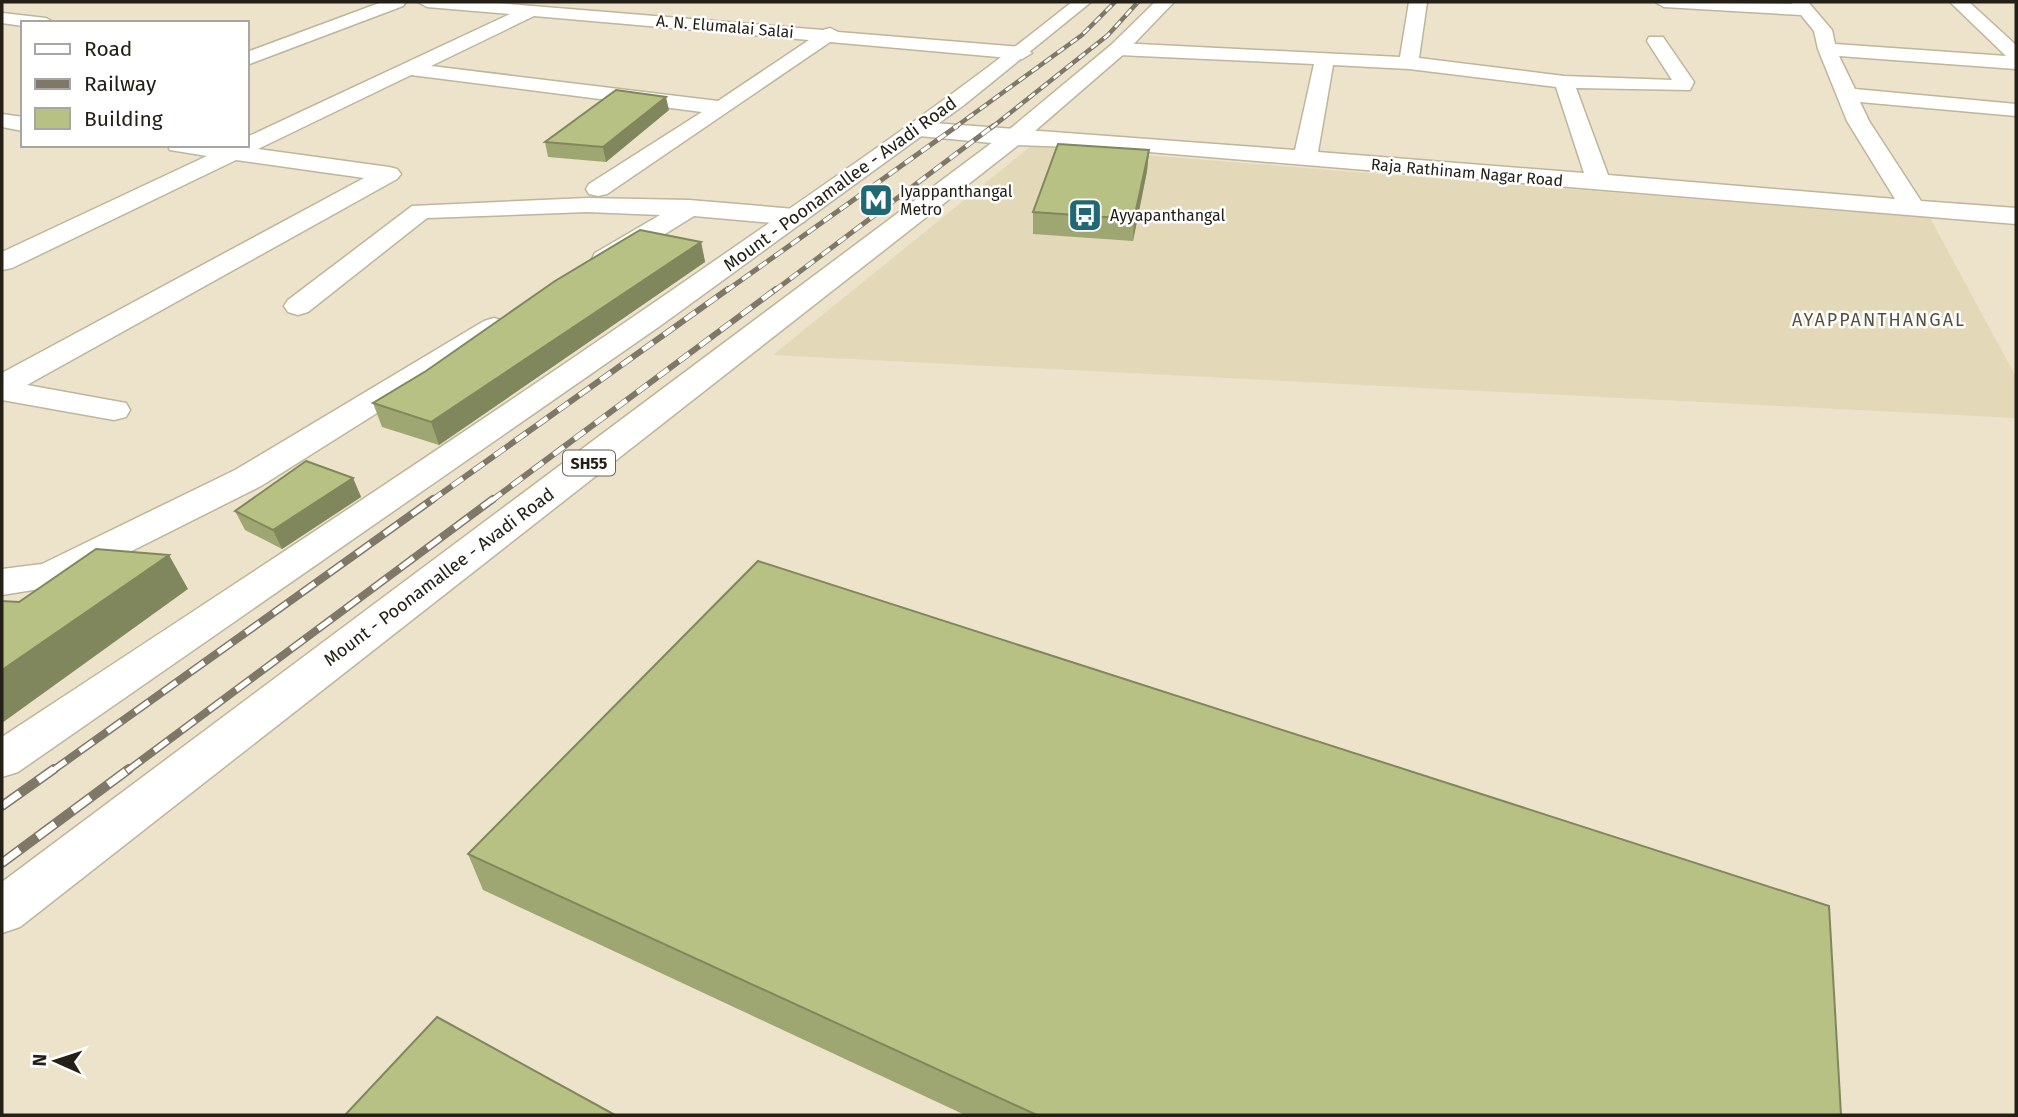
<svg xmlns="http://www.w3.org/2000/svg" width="2018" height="1117" font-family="'Fira Sans',sans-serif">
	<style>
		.built { fill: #e3d8b8 }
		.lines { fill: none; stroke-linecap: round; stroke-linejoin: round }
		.minor-casing { stroke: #bdb59c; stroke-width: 3 }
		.primary-casing { stroke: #bdb59c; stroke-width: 3 }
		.minor { fill: #fff; fill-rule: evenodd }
		.primary { fill: #fff; fill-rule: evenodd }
		.rail-far4-casing { stroke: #7f7868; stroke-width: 4.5 }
		.rail-far3-casing { stroke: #7f7868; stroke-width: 5 }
		.rail-far2-casing { stroke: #7f7868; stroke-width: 6 }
		.rail-far1-casing { stroke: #7f7868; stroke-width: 8 }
		.rail-casing { stroke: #7f7868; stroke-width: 10 }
		.rail-far4 { stroke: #fff; stroke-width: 2.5; stroke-dasharray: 8; stroke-linecap: butt }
		.rail-far3 { stroke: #fff; stroke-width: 3.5; stroke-dasharray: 10; stroke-linecap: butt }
		.rail-far2 { stroke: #fff; stroke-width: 4.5; stroke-dasharray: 13; stroke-linecap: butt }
		.rail-far1 { stroke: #fff; stroke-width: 5; stroke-dasharray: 17; stroke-linecap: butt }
		.rail { stroke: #fff; stroke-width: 7; stroke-dasharray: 22; stroke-linecap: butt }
		.wall { fill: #9ea672 }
		.shaded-wall { fill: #81875c }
		.building { fill: #b8c184; stroke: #81875c; stroke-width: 2 }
		.labels { text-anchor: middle; stroke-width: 5; stroke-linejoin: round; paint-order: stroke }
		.far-street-label { font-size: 16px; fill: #242017; stroke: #fff }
		.far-poi-label { font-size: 16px; fill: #242017; stroke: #fff; text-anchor: start }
		.shield { fill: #fff; stroke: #66635d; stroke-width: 2 }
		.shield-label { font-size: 16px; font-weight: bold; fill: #242017 }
		.street-label { font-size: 18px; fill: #242017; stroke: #fff }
		.far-quarter-label { font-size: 18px; letter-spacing: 2px; fill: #57503a; stroke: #fff }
	</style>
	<rect width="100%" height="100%" fill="#ece3ca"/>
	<path class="built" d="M1031 146 1930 218 2016 377V418L773 355Z"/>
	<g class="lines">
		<g class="minor-casing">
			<path id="minor" d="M382 2H406L403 6 247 65V52Z
				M418 2H485L823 30 830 28 838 32 1022 47 1032 53 1022 59 830 42 607 194 598 196 589 194 586 189 589 184 702 112 411 75 258 149 389 167 397 169 401 174 397 179 27 385 126 403 130 410 126 417 114 420 2 400V373L364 178 236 160 12 268 2 270V252L207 156 170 150 167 145H247V137L510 14 427 7ZM534 16 809 40 718 101 431 66Z
				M1409 2H1427L1419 58 1564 76 1672 80 1647 41 1649 37H1663L1694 82 1690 90 1576 88 1608 175 1895 199 1847 121 1818 49 1814 31 1801 15 1664 7 1655 2 1792 4 1791 2H1808L1832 30 1835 44 2006 56 1950 2H1969L2016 45V69L1839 56 1855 89 2016 104V116L1860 102 1869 121 1921 201 2016 208V224L1101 148 1013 145 919 136 911 134 908 129 911 124 919 122 1295 150 1314 64 1118 55 1109 49 1118 43 1400 57ZM1333 65 1409 69 1556 87 1584 173 1318 152Z
				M2 13 46 18 55 23H23V26L2 23Z
				M2 114 23 117V131L2 127Z
				M587 198 689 200 795 209 804 212 808 217 804 222 795 225 694 216 615 265 605 267 595 265 592 259 595 253 660 215 587 212 427 218 308 312 298 315 288 312 284 306 288 300 412 206Z
				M494 318 504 321 509 327 504 333 261 486 64 585 2 595V569L42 564 235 470 484 321Z"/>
		</g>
		<g class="primary-casing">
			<path id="primary" d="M1072 2H1091L964 105 660 326 18 772 2 777V737C238 582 475 427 707 266 831 180 955 96 1072 2Z
				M1155 2H1174L1125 53 1021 143 20 927 2 933V882L1005 133 1111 45Z"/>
		</g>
		<use href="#minor" class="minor"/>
		<use href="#primary" class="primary"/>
		<g class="rail-far4-casing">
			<path id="rail-far4" d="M954 128 1082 35 1115 2
				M991 128 1108 35 1138 2"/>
		</g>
		<g class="rail-far3-casing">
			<path id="rail-far3" d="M726 291 957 126
				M774 291 993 126"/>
		</g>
		<g class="rail-far2-casing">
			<path id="rail-far2" d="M431 501 728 289
				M491 501 776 289"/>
		</g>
		<g class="rail-far1-casing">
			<path id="rail-far1" d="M52 771 433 499
				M127 771 493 499"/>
		</g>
		<g class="rail-casing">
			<path id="rail" d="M2 806 54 769
				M2 863 129 769"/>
		</g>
		<use href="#rail-far4" class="rail-far4"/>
		<use href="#rail-far3" class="rail-far3"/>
		<use href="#rail-far2" class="rail-far2"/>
		<use href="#rail-far1" class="rail-far1"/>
		<use href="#rail" class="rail"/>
	</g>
	<path class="wall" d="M669 110 606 162 548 157 545 142Z
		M1149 150 1147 171 1133 241 1033 234V212Z
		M701 242 705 262 439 445 382 427 373 403Z
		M353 478 361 497 282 549 245 530 235 511Z
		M468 854 1841 1115H965L483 890Z"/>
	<path class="shaded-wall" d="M666 97 669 110 606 162 603 147Z
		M1149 150 1147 171 1133 241 1134 219Z
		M701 242 705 262 439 445 431 422Z
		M353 478 361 497 282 549 273 530Z
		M169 555 188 589 2 723V670Z"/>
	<path class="building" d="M616 90 666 97 603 147 545 142Z
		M1058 144 1149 150 1134 219 1033 212Z
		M640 230 701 242 431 422 373 403 426 371 555 281Z
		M306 461 353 478 273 530 235 511Z
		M96 549 169 555 2 670V601L19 602Z
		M758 561 1829 906 1841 1115H1037L468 854Z
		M437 1017 615 1115H345Z"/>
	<defs>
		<g id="metro-square" transform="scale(1.75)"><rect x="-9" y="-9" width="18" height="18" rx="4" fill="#1f6874" stroke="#fff"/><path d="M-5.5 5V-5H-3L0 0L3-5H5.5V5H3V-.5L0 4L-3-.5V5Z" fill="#fff"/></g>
		<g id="bus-square" transform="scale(1.75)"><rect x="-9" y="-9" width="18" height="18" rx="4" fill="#1f6874" stroke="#fff"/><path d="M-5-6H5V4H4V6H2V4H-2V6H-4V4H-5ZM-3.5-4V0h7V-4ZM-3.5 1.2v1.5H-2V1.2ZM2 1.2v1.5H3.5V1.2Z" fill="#fff"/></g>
	</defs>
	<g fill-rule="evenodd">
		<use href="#metro-square" x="876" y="200"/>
		<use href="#bus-square" x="1085" y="215"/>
	</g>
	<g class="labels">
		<g class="far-street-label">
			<text transform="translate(725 26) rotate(5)" y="6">A. N. Elumalai Salai</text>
			<text transform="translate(1467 172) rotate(5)" y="6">Raja Rathinam Nagar Road</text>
		</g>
		<g class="far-poi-label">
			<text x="900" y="197">Iyappanthangal<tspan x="900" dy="18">Metro</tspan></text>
			<text x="1110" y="221">Ayyapanthangal</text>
		</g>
		<rect class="shield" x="563" y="450.5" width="52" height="25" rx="5"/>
		<g class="shield-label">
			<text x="589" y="469">SH55</text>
		</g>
		<g class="street-label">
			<text transform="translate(840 184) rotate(-36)" y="6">Mount - Poonamallee - Avadi Road</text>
			<text transform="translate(439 577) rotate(-37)" y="6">Mount - Poonamallee - Avadi Road</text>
		</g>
		<g class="far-quarter-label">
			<text x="1879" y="326">AYAPPANTHANGAL</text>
		</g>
	</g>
	<rect width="2018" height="1117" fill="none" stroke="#242017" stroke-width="7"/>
	<rect x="21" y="21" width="228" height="126" fill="#ffffff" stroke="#a7a6a2" stroke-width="2"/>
	<rect x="35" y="44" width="35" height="10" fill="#ffffff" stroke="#a7a6a2" stroke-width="2"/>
	<text x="84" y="56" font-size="21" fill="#242017">Road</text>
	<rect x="35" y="79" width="35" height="10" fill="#7f7868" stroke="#a7a6a2" stroke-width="2"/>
	<text x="84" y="91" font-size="21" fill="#242017">Railway</text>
	<rect x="35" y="108" width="35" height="21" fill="#b8c184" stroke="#a7a6a2" stroke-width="2"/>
	<text x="84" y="126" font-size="21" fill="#242017">Building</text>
	<g transform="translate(56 1061) rotate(273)" stroke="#ffffff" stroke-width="5" paint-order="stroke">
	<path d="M0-5L12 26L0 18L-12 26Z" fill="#242017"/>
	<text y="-10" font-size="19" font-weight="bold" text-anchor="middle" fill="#242017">N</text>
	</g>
</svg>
